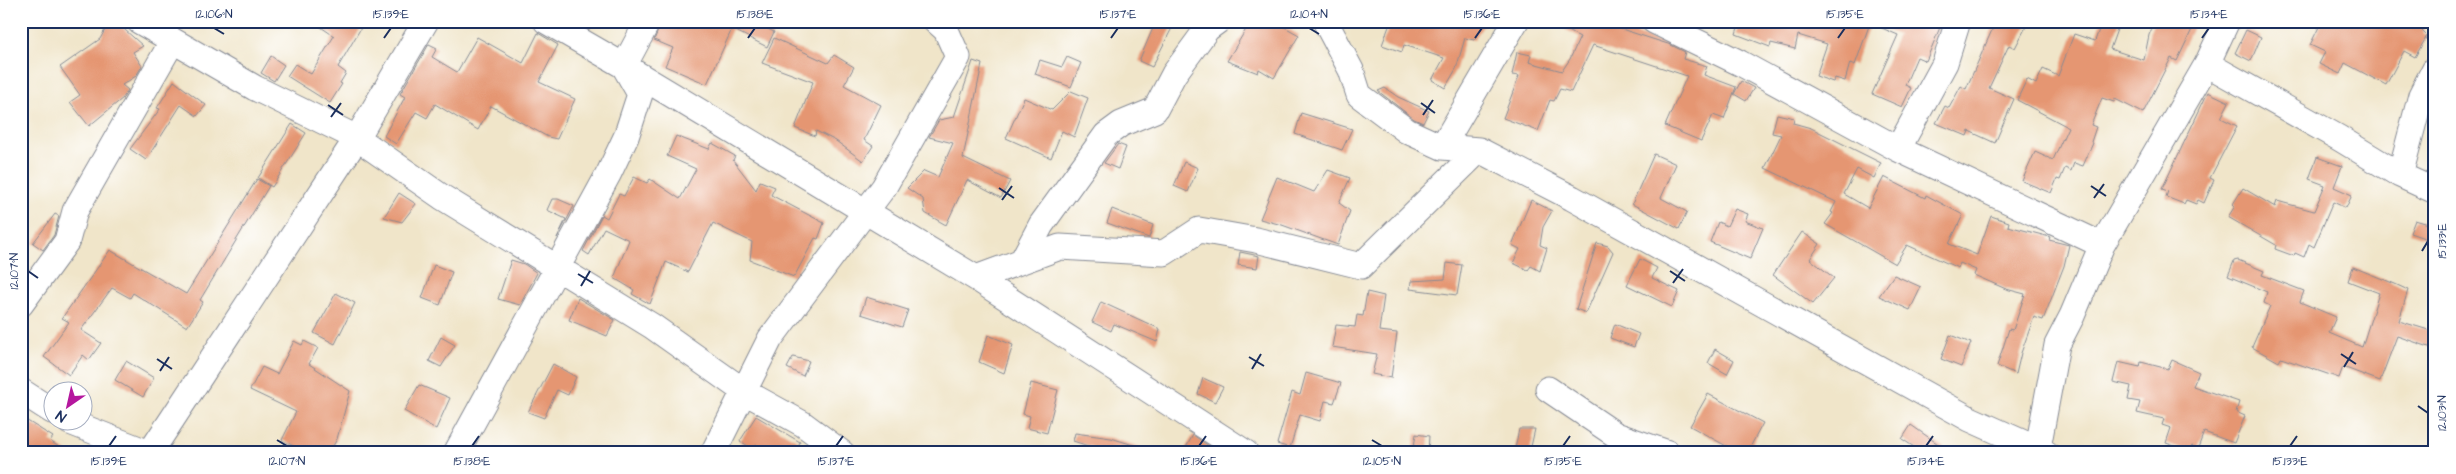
<svg xmlns="http://www.w3.org/2000/svg" width="2456" height="474" font-family="'Architects Daughter',sans-serif">
	<style>
		.building { fill: #e59672 }
		.lines { fill: none; stroke-linecap: round; stroke-linejoin: round }
		.minor-casing { stroke: #868a94; stroke-width: 27 }
		.minor { stroke: #fff; stroke-width: 25 }
		.ticks { fill: none; stroke: #1b2f5e; stroke-width: 2 }
		.neatline { fill: none; stroke: #1b2f5e; stroke-width: 2 }
		.ticks-label { font-size: 12px; text-anchor: middle; fill: #1b2f5e }
	</style>
	<rect width="100%" height="100%" fill="#fff"/>
	<filter id="ink" filterUnits="userSpaceOnUse"><feTurbulence type="fractalNoise" baseFrequency=".02" numOctaves="2"/><feDisplacementMap in="SourceGraphic" scale="10" xChannelSelector="R" yChannelSelector="G"/><feConvolveMatrix kernelMatrix="1 2 1 2 8 2 1 2 1" color-interpolation-filters="sRGB"/></filter>
	<filter id="wash" filterUnits="userSpaceOnUse"><feTurbulence type="fractalNoise" baseFrequency=".0096" numOctaves="4" result="noise"/><feDisplacementMap in="SourceGraphic" scale="20" xChannelSelector="R" yChannelSelector="G"/><feGaussianBlur stdDeviation="1.12" result="paint"/><feColorMatrix in="noise" values="0 0 0 0 0 0 0 0 0 0 0 0 0 0 0 0 0 1.4 0 .05"/><feComposite in="paint" operator="in"/></filter>
	<g filter="url(#wash)">
		<rect width="100%" height="100%" fill="#f0e5c9"/>
		<g id="blocks">
			<path class="building" d="M110 21H115L143 46 133 52 142 66 136 76 122 85 128 90 123 98 89 126 70 102 80 95 60 67 100 39Z
				M312 21H365L338 67 346 73 340 83 342 84 330 103 287 76 295 64 311 74 334 36Z
				M662 21H762L760 25 774 32 767 47 732 29 707 84 665 66 673 48 654 40Z
				M1156 21H1164L1173 26 1152 67 1139 61Z
				M1251 21H1274L1299 35 1274 78 1259 69 1258 73 1227 61Z
				M1391 21H1486L1474 40 1465 38 1456 69 1445 88 1432 80 1444 58 1404 45 1402 52 1382 45Z
				M1549 21H1614L1612 26 1671 45 1685 52 1683 59 1707 66 1704 75 1736 87 1724 119 1713 115 1701 141 1665 126 1687 76 1593 45 1571 92 1560 89 1554 101 1550 100 1538 131 1503 118 1519 76 1512 75 1517 52 1531 55 1529 62 1562 71 1570 59 1580 37Z
				M1740 21H1931L1941 25 1926 61 1917 57 1905 85 1911 88 1902 107 1872 94 1898 35 1870 23 1855 65 1850 63 1845 81 1835 78 1833 82 1816 76 1827 44 1798 35 1795 49 1771 43 1770 47 1736 34Z
				M1996 21H2029L2015 48 2009 45 1989 88 2014 99 1995 143 1969 131 1967 136 1936 123 1945 106 1949 108 1961 86 1966 89Z
				M2102 21H2120L2110 49 2144 60 2149 35 2155 21H2196L2177 61 2171 58 2143 113 2115 99 2114 102 2102 98 2091 125 2096 127 2091 142 2093 143 2083 166 2074 163 2071 171 2065 168 2060 180 2057 179 2051 193 2022 181 2035 152 2053 160 2068 127 2017 100 2027 79 2036 84 2043 69 2058 76 2074 34 2095 41Z
				M2322 21H2428L2422 31 2427 36 2415 57 2404 51 2386 85 2345 63 2340 74 2319 64 2325 52 2310 45Z
				M2246 30 2261 37 2251 61 2235 53Z
				M538 33 558 45 539 82 575 99 557 139 548 137 491 106 478 130 435 104 427 118 416 112 396 144 384 136 405 97 400 94 429 44 437 48 432 57 457 72 477 37 523 63Z
				M774 38 828 63 834 55 854 67 844 85 881 105 864 140 873 146 863 161 836 141 816 131 815 136 795 128 813 82 762 63Z
				M271 56 284 65 274 81 261 73Z
				M1067 57 1081 63 1071 87 1035 74 1040 60 1062 67Z
				M973 61 982 64 963 158 1010 181 1001 198 967 180 946 225 925 213 923 199 907 188 924 171 938 177 953 143 929 137 939 120 954 117Z
				M174 81 206 105 197 116 181 105 146 160 130 149 160 109 157 108Z
				M1741 81 1754 88 1746 101 1734 94Z
				M1385 88 1398 97 1429 111 1423 123 1414 119 1378 91Z
				M1071 91 1088 98 1074 137 1062 131 1051 158 1006 138 1024 98 1052 110Z
				M2208 92 2229 102 2221 118 2237 126 2210 178 2214 180 2204 203 2198 200 2196 204 2186 200 2184 204 2166 197 2168 191 2162 189Z
				M1301 113 1352 129 1342 150 1295 134Z
				M1777 114 1794 118 1793 123 1811 128 1881 163 1874 178 1857 169 1844 194 1868 208 1884 177 1925 198 1926 195 1963 215 1949 244 1977 255 1991 216 2009 222 2008 226 2050 237 2049 240 2069 245 2064 266 2043 320 2034 317 2021 353 2016 374 1997 366 2009 329 2013 330 2025 294 2006 289 1974 275 1976 270 1960 263 1958 268 1907 245 1895 264 1825 224 1833 213 1831 212 1836 202 1765 168 1781 135 1772 133Z
				M292 124 306 133 272 187 258 178Z
				M676 136 709 149 712 143 735 156 733 160 756 190 760 181 775 187 771 195 824 223 818 239 815 238 794 277 750 260 752 242 713 223 688 272 666 262 650 304 632 294 634 290 614 278 629 240 604 228 589 255 583 251 602 215 607 218 619 194 624 196 634 177 647 183 650 179 680 199 696 169 667 156Z
				M1118 144 1126 147 1118 169 1104 163Z
				M1654 154 1676 164 1661 198 1687 212 1679 229 1632 204Z
				M2317 157 2342 166 2334 187 2352 195 2346 208 2333 202 2314 247 2309 244 2304 257 2295 253 2294 256 2275 249 2276 245 2228 217 2235 206 2233 204 2243 188 2275 207 2277 201 2314 211 2325 185 2309 179Z
				M1184 162 1198 168 1188 192 1174 186Z
				M1328 170 1350 178 1339 203 1350 211 1338 245 1282 225 1260 219 1277 177 1314 192Z
				M257 179 269 186 200 300 203 302 187 327 133 293 130 298 112 288 81 330 101 343 89 360 83 355 69 375 44 357 69 322 62 318 110 250 186 294Z
				M399 193 416 204 402 222 384 217Z
				M552 199H558L574 206 557 238 566 219 547 210Z
				M1531 200 1552 211 1543 227 1540 245 1547 248 1540 271 1531 266 1528 270 1513 263 1520 249 1512 245Z
				M1112 209 1153 225 1149 238 1107 223Z
				M1735 209 1748 214 1745 221 1763 228 1750 259 1710 242 1718 222 1727 226Z
				M55 214 59 216 54 235 43 250 33 243Z
				M2415 220 2432 225 2427 239 2410 233Z
				M1802 232 1820 244 1810 259 1834 278 1813 304 1773 275Z
				M1597 243 1608 246 1613 252 1586 313 1576 309Z
				M1240 252 1259 256 1257 268 1238 265Z
				M1640 259 1657 268 1652 278 1679 291 1672 307 1627 285Z
				M511 260 524 264 537 273 520 305 498 299Z
				M2238 260 2264 271 2262 275 2304 291 2300 302 2336 317 2329 333 2362 347 2379 293 2348 281 2353 267 2395 284 2408 290 2399 321 2435 332 2432 348 2397 336 2380 381 2343 367 2339 378 2281 358 2279 362 2252 347 2270 306 2264 303 2267 292 2228 276 2234 261Z
				M1447 263 1462 265 1457 295 1410 289 1411 281 1445 279Z
				M434 265 452 272 440 305 422 298Z
				M1894 275 1921 287 1910 310 1879 296Z
				M1367 292 1384 296 1379 331 1397 333 1391 378 1372 374 1377 354 1332 347 1336 325 1355 327 1357 315 1363 316Z
				M336 293 355 303 335 344 314 333Z
				M866 297 908 310 902 327 861 314Z
				M578 298 615 320 607 336 569 320Z
				M1101 302 1160 329 1157 342 1114 324 1111 331 1092 322Z
				M1615 324 1639 334 1634 347 1610 338Z
				M988 335 1013 345 1004 373 979 362Z
				M1950 335 1971 343 1961 367 1941 359Z
				M441 337 455 345 441 367 429 361Z
				M294 341 302 345 304 341 318 348 309 364 350 391 337 439 329 453H307L282 440 296 412 250 390 262 367 277 374Z
				M1715 349 1734 360 1727 374 1708 363Z
				M793 357 809 361 803 376 787 368Z
				M2172 360 2199 372 2193 386 2239 402 2236 412 2245 416 2234 443 2204 432 2198 448 2192 446 2189 451 2166 443 2171 428 2162 425 2164 419 2137 413 2140 402 2128 400 2131 386 2113 382 2118 362 2140 367 2141 362 2168 369Z
				M126 361 154 378 143 397 115 380Z
				M553 364 576 377 568 395 557 390 544 418 528 412Z
				M1306 373 1341 383 1334 403 1325 401 1320 421 1300 415 1290 448 1277 444 1292 392 1300 395Z
				M1203 378 1223 387 1215 402 1198 394Z
				M1031 383 1058 390 1047 433 1027 428 1030 416 1023 414Z
				M419 385 450 398 436 429 404 411Z
				M1708 394 1763 423 1747 453H1739L1690 426Z
				M756 416 800 442 795 453H771L756 445 753 449 740 441Z
				M21 417 53 437 50 441 68 453H30L21 447Z
				M1911 425 1951 453H1923L1902 439Z
				M1519 429H1535L1530 451 1515 449Z
				M1075 433 1111 438 1146 449V453H1110L1073 441Z
				M1416 434 1429 436 1428 453H1413Z
				M1193 435 1219 453H1183Z"/>
		</g>
	</g>
	<g filter="url(#ink)">
		<use href="#blocks" fill-opacity="0" stroke="#868a94" stroke-width="1"/>
		<g class="lines">
			<g class="minor-casing">
				<path id="minor" d="M139 21 255 88 357 138 442 197 652 326 745 392 803 424 842 453
					M546 21 624 66 976 278 1246 453
					M1325 21 1351 70 1359 95 1407 131 1442 147 1479 150 1572 198 1970 419 2046 453
					M1654 21 1740 63 1898 149 2102 245
					M2207 64 2339 138 2400 175 2435 191
					M1442 147 1516 21
					M1898 149 1945 63 1958 21
					M2400 175 2421 95 2435 68
					M1022 261 1041 225 1106 135 1121 124 1155 110 1174 74 1207 29 1218 21
					M976 278 1060 247 1164 253 1199 230 1256 240 1361 266 1479 150
					M21 304 67 241 75 211 172 42
					M1548 389 1616 435 1668 453
					M21 391 52 411
					M70 422 149 453
					M2038 448 2057 345 2072 316 2102 245 2207 64 2227 21
					M150 453 357 138 426 21
					M456 453 609 173 626 137 640 94 624 66 648 21
					M713 453 770 339 884 187 958 57 946 30 936 21"/>
			</g>
			<use href="#minor" class="minor"/>
		</g>
	</g>
	<path class="ticks" d="M214 28 224 34M1309 28 1319 34M384 38 391 28M748 38 755 28M1111 38 1118 28M1475 38 1482 28M1838 38 1845 28M2202 38 2209 28M1421 103 1435 113M328 105 343 115M1423 115 1433 100M331 117 341 103M2091 186 2106 196M999 188 1014 198M2094 198 2104 184M1002 200 1012 186M2422 251 2428 241M28 271 38 278M1670 271 1685 281M578 274 593 283M1673 283 1683 269M581 286 590 271M2341 354 2356 364M1249 357 1264 366M157 359 172 369M2344 367 2353 352M1252 369 1261 354M160 371 169 357M2418 406 2428 413M277 440 287 446M1372 440 1382 446M109 446 116 436M472 446 479 436M836 446 843 436M1199 446 1206 436M1563 446 1570 436M1926 446 1933 436M2290 446 2297 436"/>
	<rect width="2456" height="474" fill="none" stroke="#fff" stroke-width="55"/>
	<g transform="translate(68 406) rotate(214)"><circle r="24" fill="#ffffff" stroke="#a4acbf"/>
	<path d="M0-4L9 19L0 12L-9 19Z" fill="#b5179e"/>
	<text y="-8" font-size="14" font-weight="bold" text-anchor="middle" fill="#1b2f5e">N</text>
	</g>
	<rect x="28" y="28" width="2400" height="418" class="neatline"/>
	<g class="ticks-label">
		<text x="214" y="18">12.106°N</text>
		<text x="391" y="18">15.139°E</text>
		<text x="755" y="18">15.138°E</text>
		<text x="1118" y="18">15.137°E</text>
		<text x="1309" y="18">12.104°N</text>
		<text x="1482" y="18">15.136°E</text>
		<text x="1845" y="18">15.135°E</text>
		<text x="2209" y="18">15.134°E</text>
		<text transform="translate(2442 241) rotate(-90)" y="4">15.133°E</text>
		<text transform="translate(14 271) rotate(-90)" y="4">12.107°N</text>
		<text transform="translate(2442 413) rotate(-90)" y="4">12.103°N</text>
		<text x="109" y="465">15.139°E</text>
		<text x="287" y="465">12.107°N</text>
		<text x="472" y="465">15.138°E</text>
		<text x="836" y="465">15.137°E</text>
		<text x="1199" y="465">15.136°E</text>
		<text x="1382" y="465">12.105°N</text>
		<text x="1563" y="465">15.135°E</text>
		<text x="1926" y="465">15.134°E</text>
		<text x="2290" y="465">15.133°E</text>
	</g>
</svg>
